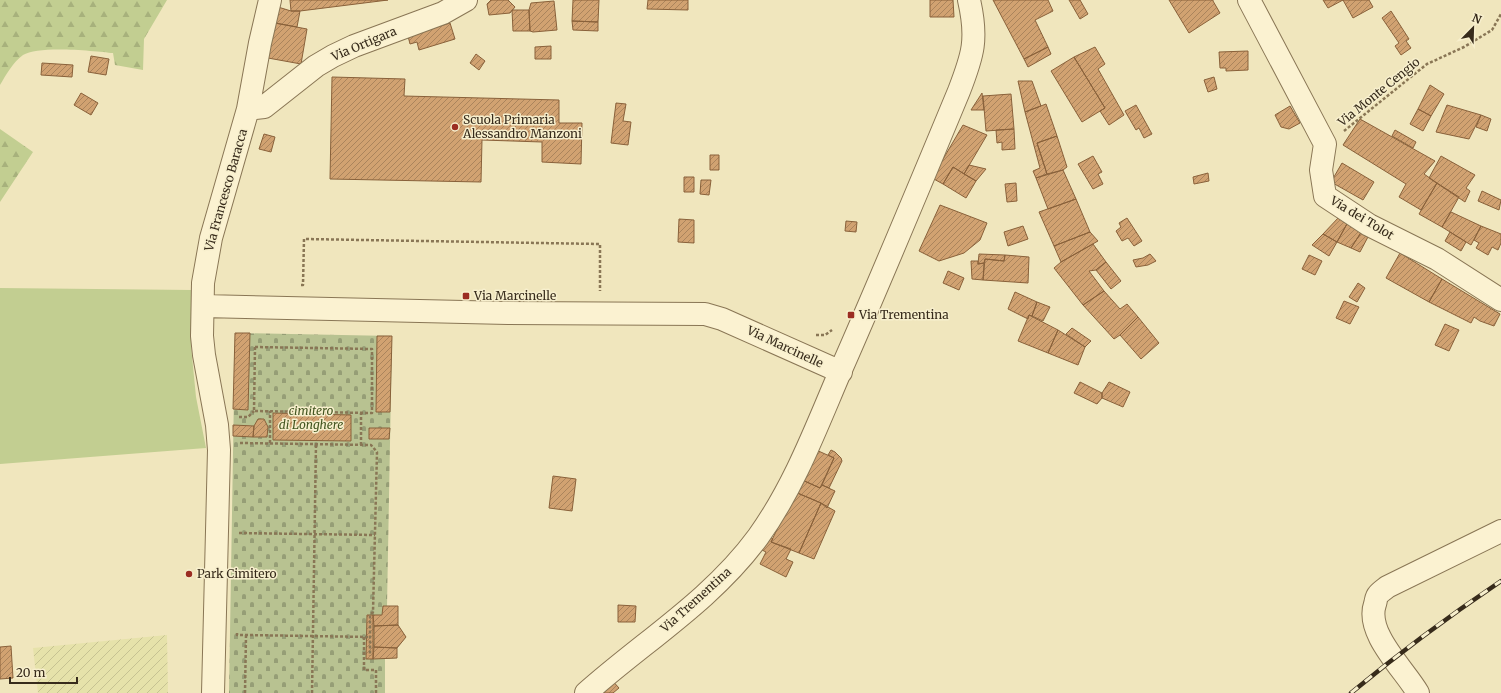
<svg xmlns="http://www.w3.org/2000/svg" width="1501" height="693" font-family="Merriweather,serif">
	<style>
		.farmland { fill: url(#farmland-furrows) }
		.green { fill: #c2ce91 }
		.forest { fill: url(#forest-firs) }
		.cemetery { fill: url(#cemetery-stones) }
		.building { fill: url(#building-hatch); stroke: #89613a }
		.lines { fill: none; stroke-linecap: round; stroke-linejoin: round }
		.minor-casing { stroke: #897655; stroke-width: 24 }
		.path { stroke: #897655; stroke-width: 2.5; stroke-dasharray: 3 2; stroke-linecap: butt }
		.minor { stroke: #fbf2d1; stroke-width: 22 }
		.rail-casing { stroke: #372b1b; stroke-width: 4.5 }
		.rail { stroke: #f7efcd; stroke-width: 3; stroke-dasharray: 9; stroke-linecap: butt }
		.poi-dot { fill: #9b2d22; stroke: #f7efcd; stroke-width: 1.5 }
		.labels { text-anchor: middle; stroke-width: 3; stroke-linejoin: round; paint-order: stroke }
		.street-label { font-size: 12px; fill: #372b1b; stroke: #f7efcd }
		.poi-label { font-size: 12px; fill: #372b1b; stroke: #f7efcd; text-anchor: start }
		.park-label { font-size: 12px; font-style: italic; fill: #435520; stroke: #f7efcd }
	</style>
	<defs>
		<pattern id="farmland-furrows" width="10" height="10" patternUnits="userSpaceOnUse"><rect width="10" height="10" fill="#e6e2aa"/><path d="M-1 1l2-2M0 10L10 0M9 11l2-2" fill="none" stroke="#c6c292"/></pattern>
		<pattern id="forest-firs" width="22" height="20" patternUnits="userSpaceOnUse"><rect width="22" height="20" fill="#c2ce91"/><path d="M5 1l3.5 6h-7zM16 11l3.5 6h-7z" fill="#a7b17c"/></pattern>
		<pattern id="cemetery-stones" width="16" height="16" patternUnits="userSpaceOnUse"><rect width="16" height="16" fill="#b8c291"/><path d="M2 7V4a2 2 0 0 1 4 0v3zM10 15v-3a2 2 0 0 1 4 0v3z" fill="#969e76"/></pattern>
		<pattern id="building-hatch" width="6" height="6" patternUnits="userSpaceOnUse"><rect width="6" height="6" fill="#d1a271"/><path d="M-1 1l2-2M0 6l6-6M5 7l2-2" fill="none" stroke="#aa845c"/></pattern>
	</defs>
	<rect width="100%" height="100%" fill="#f0e6bd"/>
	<path class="farmland" d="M167 635 168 693H38L33 648Z"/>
	<path class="green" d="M0 288 192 290 191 346 196 397 206 448 0 464Z"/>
	<path class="forest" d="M0 0H167L144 39 143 70 115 65 113 53C95 51 38 45 23 55 13 62 6 75 0 85Z
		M0 129 33 152 0 202Z"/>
	<path class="cemetery" d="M235 333 392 336 387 606H398V625L406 637 397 648V658L385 659V693H229Z"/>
	<path class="building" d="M290 0H388L300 11H291Z
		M491 0H508L515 7 510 13 489 15 487 4Z
		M573 0H599L598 22 572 21Z
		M648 0H688V10L647 9Z
		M930 0H953L954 17H930Z
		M993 0H1048L1053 11 1035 20 1048 47 1024 59Z
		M1069 0H1080L1088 14 1080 19Z
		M1169 0H1213V1L1220 13 1189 33Z
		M1323 0H1343L1328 8Z
		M1343 0H1369L1373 7 1353 18Z
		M554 1 557 30 533 32 530 31 529 10 531 3Z
		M278 7 291 11H300L297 27 275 23Z
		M512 10H529L530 31H513Z
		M1391 11 1409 39 1406 41 1411 48 1401 55 1395 46 1399 43 1382 18Z
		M572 21 598 22V31L573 30Z
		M275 23 307 29 301 64 268 58Z
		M450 23 455 39 419 50 417 42 410 44 408 36Z
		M551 46V59H535V47Z
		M1048 47 1051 54 1028 67 1024 59Z
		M1095 47 1105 64 1098 69 1124 115 1109 125 1100 111 1105 108 1074 57Z
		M1248 51V70L1226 71V68H1220L1219 52Z
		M476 54 485 61 479 70 470 63Z
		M91 56 109 59 106 75 88 72Z
		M1074 57 1105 108 1082 122 1051 71Z
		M42 63 73 65 72 77 41 75Z
		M332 77 405 79 404 96 559 100V123H582L581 164 542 162V142L482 140 481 182 330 179Z
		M1214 77 1217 89 1208 92 1204 80Z
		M1018 81H1032L1041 106 1025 112Z
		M1430 85 1444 94 1431 116 1418 109Z
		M81 93 98 103 91 115 74 105Z
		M982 93 984 110H971Z
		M1011 94 1014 129 986 131 983 96Z
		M616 103 626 104 623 121 631 122 628 145 611 143Z
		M1046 104 1057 136 1037 143 1047 174 1036 178 1033 171 1040 168 1025 112Z
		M1136 105 1152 134 1144 138 1139 128 1136 130 1125 111Z
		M1447 105 1481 115 1469 139 1436 132Z
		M1290 106 1300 123 1289 129 1281 127 1275 115Z
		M1418 109 1431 116 1423 131 1410 124Z
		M1481 115 1491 119 1487 131 1476 127Z
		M1360 119 1435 161 1424 174 1437 183 1421 210 1399 197 1406 184 1343 145Z
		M963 125 987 135 964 174 953 167 943 184 932 178Z
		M1014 129 1015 149 1002 150V142L997 143 996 130Z
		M1395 130 1416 142 1413 148 1392 136Z
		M264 134 275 137 271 152 259 149Z
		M1057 136 1067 167 1063 170 1047 174 1037 143Z
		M710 155H719V170H710Z
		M1093 156 1102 172 1098 174 1103 184 1093 189 1078 164Z
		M1441 156 1475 175 1466 188 1470 191 1465 202 1429 178Z
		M1342 163 1374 182 1363 200 1331 182Z
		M969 165 986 169 976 181 964 174Z
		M953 167 976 181 966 198 943 184Z
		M1063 170 1076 199 1048 209 1036 178Z
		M1208 173 1209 181 1194 184 1193 177Z
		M684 177H694V192H684Z
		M701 180H711L709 195 700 194Z
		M1016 183 1017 201 1007 202 1005 184Z
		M1437 183 1459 197 1442 227 1419 214Z
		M1482 191 1501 200 1499 210 1478 201Z
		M1076 199 1090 232 1054 246 1039 212Z
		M940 205 987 223 980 240 964 253 939 261 919 251Z
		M1451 212 1481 226 1471 245 1442 227Z
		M1339 217 1348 222 1337 242 1323 234Z
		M1127 218 1142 241 1134 246 1128 238 1122 241 1116 231 1121 227 1119 223Z
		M679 219 694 220V243L678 242Z
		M846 221 857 222 856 232 845 231Z
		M1348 222 1362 231 1351 248 1337 242Z
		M1023 226 1028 239 1008 246 1004 232Z
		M1481 226 1501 234V243L1498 250 1492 247 1488 255 1476 248 1479 243 1474 240Z
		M1362 231 1369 235 1360 252 1351 248Z
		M1090 232 1098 241 1061 262 1054 246Z
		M1450 232 1466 242 1461 251 1445 241Z
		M1323 234 1337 242 1329 256 1312 245Z
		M1093 244 1106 262 1096 270 1089 271 1104 291 1083 305 1054 268 1061 262Z
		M1400 253 1442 279 1429 302 1386 278Z
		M979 254 1005 255 1004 261 985 259 984 263 978 264Z
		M1150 254 1156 261 1148 265 1136 267 1133 260 1143 258Z
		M1005 255 1029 257 1028 283 983 280 985 259 1004 261Z
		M1309 255 1322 261 1315 275 1302 269Z
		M971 261H978V264L984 263 983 280 972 279Z
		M1106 262 1121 281 1111 289 1096 270Z
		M948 271 964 278 959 290 943 283Z
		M1442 279 1500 314 1494 326 1480 321 1474 317 1471 323 1429 302Z
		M1358 283 1365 288 1357 302 1349 297Z
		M1104 291 1120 309 1127 304 1138 317 1120 335 1114 339 1083 305Z
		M1015 292 1037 302 1032 316 1029 315 1028 319 1008 309Z
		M1344 301 1359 307 1350 324 1336 318Z
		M1037 302 1050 307 1043 321 1032 316Z
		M1029 315 1058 330 1048 353 1018 341Z
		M1138 317 1159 343 1141 359 1120 335Z
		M1445 324 1459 330 1449 351 1435 345Z
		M1072 328 1091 341 1085 347 1066 334Z
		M1058 330 1085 347 1078 365 1048 353Z
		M235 333H250L248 410 233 409Z
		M377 336H392L390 412H376Z
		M1080 382 1102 393V398L1097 404 1074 393Z
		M1109 382 1130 392 1123 407 1102 398V393Z
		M273 413 351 415V441L273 440Z
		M258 419H264L268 427 267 437H253L254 426Z
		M233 425 254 426 253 437 233 436Z
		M369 428H390L389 439H369Z
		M814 449 834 458 820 488 800 479Z
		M831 450 835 452 841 458 842 461 829 488 822 485 834 458 828 455Z
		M553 476 576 479 572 511 549 508Z
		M800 479 820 488 822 485 835 491 827 508 821 503 795 492Z
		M795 492 821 503 799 553 771 542Z
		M821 503 835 511 814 559 799 553Z
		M768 536 773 539 771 542 791 549 786 559 793 562 786 577 760 564 766 552 762 550Z
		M618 605 636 606 635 622H618Z
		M383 606H398V625L374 626 373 615H382Z
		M367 615H373V659H366Z
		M398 625 406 637 397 648 374 647V626Z
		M11 646 13 678 0 679V647Z
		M374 647 397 648V658L373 659Z
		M610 678 619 688 613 693H605L599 687Z"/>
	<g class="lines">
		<g class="minor-casing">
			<path id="minor" d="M1249 0 1325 144 1321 170 1325 196 1369 225 1437 259 1501 300
				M248 109 264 107 316 66 333 56 354 46 443 13 466 0
				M203 306 508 313 705 314 722 319 841 372
				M213 693 219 450 217 425 204 355 202 336 203 283 211 238 248 109 260 43 270 0
				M586 693C643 642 711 601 758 537 794 487 816 428 840 372 881 279 920 185 959 91 973 55 978 39 969 0
				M1418 693C1404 669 1365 633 1375 604 1376 601 1376 597 1378 595 1380 592 1385 589 1387 587L1501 531"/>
		</g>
		<path class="path" d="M1344 131 1427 64 1464 47 1492 30 1501 14
			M301 285H303L304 239 600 244V291
			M816 335H825L832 330
			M255 347 372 349V413L254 411Z
			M239 417H248L254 411
			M240 443 371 445 377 452 373 612 370 615V656
			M270 443V411
			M361 445V413
			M239 533 375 535
			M237 633V635H246L370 637
			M364 637V670H376V693
			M245 693 246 635
			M312 693 316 444"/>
		<use href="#minor" class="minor"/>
		<g class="rail-casing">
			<path id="rail" d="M1351 693C1399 653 1449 616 1501 581"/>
		</g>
		<use href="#rail" class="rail"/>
	</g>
	<g class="poi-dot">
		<circle cx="455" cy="127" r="4"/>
		<rect x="462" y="292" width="8" height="8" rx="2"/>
		<rect x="847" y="311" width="8" height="8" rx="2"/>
		<circle cx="189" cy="574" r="4"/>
	</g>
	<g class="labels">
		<g class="street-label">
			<text transform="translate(364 44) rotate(-23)" y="4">Via Ortigara</text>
			<text transform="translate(1379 92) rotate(-39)" y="4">Via Monte Cengio</text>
			<text transform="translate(226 190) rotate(-74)" y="4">Via Francesco Baracca</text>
			<text transform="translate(1362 218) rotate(31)" y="4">Via dei Tolot</text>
			<text transform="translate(785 347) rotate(25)" y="4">Via Marcinelle</text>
			<text transform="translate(696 600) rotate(-42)" y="4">Via Trementina</text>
		</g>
		<g class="poi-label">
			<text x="463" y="124">Scuola Primaria<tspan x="463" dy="14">Alessandro Manzoni</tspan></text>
			<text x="474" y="300">Via Marcinelle</text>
			<text x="859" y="319">Via Trementina</text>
			<text x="197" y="578">Park Cimitero</text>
		</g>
		<g class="park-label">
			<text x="311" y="415">cimitero<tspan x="311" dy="14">di Longhere</tspan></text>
		</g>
	</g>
	<g transform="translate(1473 28) rotate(23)" stroke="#f7efcd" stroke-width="3" paint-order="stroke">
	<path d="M0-3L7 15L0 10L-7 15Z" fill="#372b1b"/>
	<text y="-6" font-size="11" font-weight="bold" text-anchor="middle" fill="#372b1b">N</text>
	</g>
	<path d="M10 677v6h67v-6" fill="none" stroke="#372b1b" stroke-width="2"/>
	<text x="16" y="677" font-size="12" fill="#372b1b" stroke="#f7efcd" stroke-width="3" paint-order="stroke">20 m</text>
</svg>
